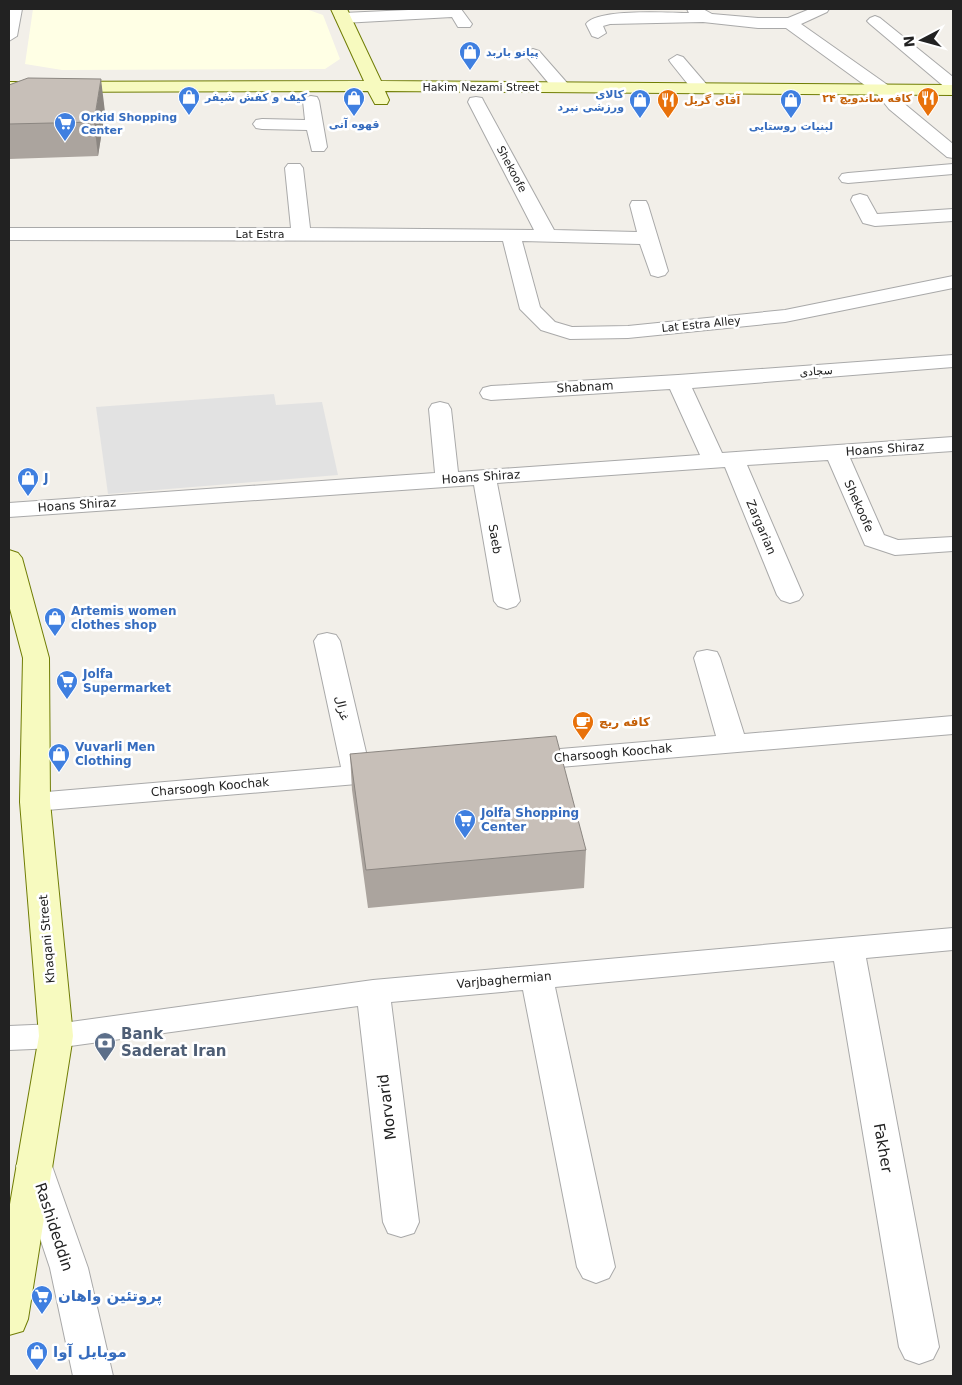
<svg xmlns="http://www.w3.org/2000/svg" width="962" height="1385" font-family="'DejaVu Sans','Noto Naskh Arabic',sans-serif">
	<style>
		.education { fill: #ffffe5 }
		.parking { fill: #e2e2e2 }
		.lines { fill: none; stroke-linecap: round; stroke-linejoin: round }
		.street-casing { stroke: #a9a9a9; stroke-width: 2 }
		.secondary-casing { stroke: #707d05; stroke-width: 2 }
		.street { fill: #fff; fill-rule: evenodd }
		.secondary { fill: #f7fabf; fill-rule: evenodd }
		.wall { fill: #aba49e }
		.shaded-wall { fill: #8b8681 }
		.building { fill: #c7bfb8; stroke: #8b8681 }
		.labels { text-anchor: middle; stroke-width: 5; stroke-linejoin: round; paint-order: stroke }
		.far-shop-label { font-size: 11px; font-weight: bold; fill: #366cbe; stroke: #fff; text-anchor: start }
		.far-street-label { font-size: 11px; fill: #222; stroke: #fff }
		.far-food-label { font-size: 11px; font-weight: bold; fill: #c56008; stroke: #fff; text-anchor: end }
		.street-label { font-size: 12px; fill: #222; stroke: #fff }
		.shop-label { font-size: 12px; font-weight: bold; fill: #366cbe; stroke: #fff; text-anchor: start }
		.food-label { font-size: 12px; font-weight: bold; fill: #c56008; stroke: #fff; text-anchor: start }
		.near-service-label { font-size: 15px; font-weight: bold; fill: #4e5e75; stroke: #fff; text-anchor: start }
		.near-street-label { font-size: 15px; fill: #222; stroke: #fff }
		.near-shop-label { font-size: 15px; font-weight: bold; fill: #366cbe; stroke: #fff; text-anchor: start }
	</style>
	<rect width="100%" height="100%" fill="#f2efe9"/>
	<path class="education" d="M33 9H306L323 15 340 59 325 69 62 70 25 64Z"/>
	<path class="parking" d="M274 394 276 405 322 402 338 475 108 494 96 407Z"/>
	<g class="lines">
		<g class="street-casing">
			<path id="street" d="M9 9H22L17 36 9 41Z
				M430 9H461L472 24 470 27H458L452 17 343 23 335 18 343 13Z
				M687 9H703L712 14 758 18H788L810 9H829L827 12 801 24 889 86 901 101 953 144V158L947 157 889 109 877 94 786 28H758L703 22 610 24 603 26 606 33 598 38 592 36 586 24C597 8 669 13 689 13Z
				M875 16 880 18 953 77V90L947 89 870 24 867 21 870 18Z
				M533 49 539 51 568 84 570 88 568 92H556L527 57 525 54 527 51Z
				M677 55 683 57 707 85 709 89 707 93H695L671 63 669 60Z
				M311 96 317 97 319 101 327 147 324 151H312L307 130 262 129 256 128 253 124 256 120 262 119 305 120 303 101 305 97Z
				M476 97 482 98 484 102 554 230 637 232 630 205 632 201H646L648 205 668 271 665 275 658 277 651 275 640 244 522 241 540 307 555 322 572 327 628 326 785 310 953 276V288L785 322 628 338 570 339 541 330 520 309 503 241 9 240V228H291L285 168 288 164H300L303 168 310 228 534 230 468 102 470 98Z
				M953 164V174L848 183 842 182 839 178 842 174 848 173Z
				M860 194 867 196 877 214 953 209V221L875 226 863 223 851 200 853 196Z
				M953 355V367L692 388 722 453 953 437V451L850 458 884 535 898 540 953 537V551L895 555 865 545 828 460 747 465 803 595 799 600 790 603 781 600 777 595 725 467 497 483 520 601 516 606 507 609 498 606 494 601 474 485 9 517V503L435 473 429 409 432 404 440 402 448 404 451 409 458 472 700 455 670 389 491 400 483 398 480 393 483 388 491 386 678 375Z
				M327 633 336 635 340 641 369 765 389 763 399 766 403 772 399 778 357 784 35 811 25 809 20 802 25 795 35 793 341 767 314 641 318 635Z
				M707 650 717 652 720 658 744 734 953 716V734L524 770 514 767 510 761 514 755 524 752 716 736 694 658 697 652Z
				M953 928V950L866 958 939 1347 933 1359 919 1364 905 1359 899 1347 834 961 555 987 615 1267 609 1278 596 1283 583 1278 577 1267 523 990 391 1002 419 1222 414 1233 401 1237 388 1233 383 1222 358 1006 56 1048 9 1050V1026L56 1024 373 980Z
				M34 1152 47 1156 52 1166 88 1268 113 1376H73L50 1268 16 1166 21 1156Z"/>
		</g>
		<g class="secondary-casing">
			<path id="secondary" d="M331 9H347L381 81 953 85V95L385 91 389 100 387 104H375L368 91 9 92V82L364 81Z
				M9 550 18 553 22 558 49 658 50 802 73 1036 28 1319 23 1331 9 1335V1210L39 1036 20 802 23 658 9 605Z"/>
		</g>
		<use href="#street" class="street"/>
		<use href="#secondary" class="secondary"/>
	</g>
	<path class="wall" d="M9 85 105 112 98 156 9 159Z
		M350 754 586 850 584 888 368 908 352 790Z"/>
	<path class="shaded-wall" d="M101 79 105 112 98 156 94 122Z"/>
	<path class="building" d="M28 78 101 79 94 122 9 124V85Z
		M556 736 586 850 366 870 350 754Z"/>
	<defs>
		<g id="shop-pin" transform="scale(1.125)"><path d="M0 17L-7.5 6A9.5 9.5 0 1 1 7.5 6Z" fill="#3f7fe0" stroke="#fff"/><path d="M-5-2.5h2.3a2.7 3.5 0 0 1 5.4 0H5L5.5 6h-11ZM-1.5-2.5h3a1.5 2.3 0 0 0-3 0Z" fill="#fff"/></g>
		<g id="restaurant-pin" transform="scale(1.125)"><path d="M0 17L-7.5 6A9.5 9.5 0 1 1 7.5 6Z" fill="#e8710a" stroke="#fff"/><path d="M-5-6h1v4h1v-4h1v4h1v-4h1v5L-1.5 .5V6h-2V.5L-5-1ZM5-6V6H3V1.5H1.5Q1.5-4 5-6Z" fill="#fff"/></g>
		<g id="supermarket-pin" transform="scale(1.125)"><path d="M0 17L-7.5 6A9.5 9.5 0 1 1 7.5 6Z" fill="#3f7fe0" stroke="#fff"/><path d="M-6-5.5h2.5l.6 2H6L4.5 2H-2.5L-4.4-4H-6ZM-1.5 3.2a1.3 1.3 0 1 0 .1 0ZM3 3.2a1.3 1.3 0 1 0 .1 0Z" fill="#fff"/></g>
		<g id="cafe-pin" transform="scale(1.125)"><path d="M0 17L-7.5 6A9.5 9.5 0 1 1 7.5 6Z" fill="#e8710a" stroke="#fff"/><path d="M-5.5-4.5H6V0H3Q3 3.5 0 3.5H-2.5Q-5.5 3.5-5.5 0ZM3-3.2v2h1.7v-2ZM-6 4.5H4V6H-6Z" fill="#fff"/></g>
		<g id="bank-pin" transform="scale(1.125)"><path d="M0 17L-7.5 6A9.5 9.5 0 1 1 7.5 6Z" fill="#5c6f8a" stroke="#fff"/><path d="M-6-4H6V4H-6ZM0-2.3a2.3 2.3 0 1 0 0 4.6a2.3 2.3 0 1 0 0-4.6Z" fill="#fff"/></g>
	</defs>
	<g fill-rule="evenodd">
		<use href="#shop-pin" x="470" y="52"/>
		<use href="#shop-pin" x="189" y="97"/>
		<use href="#shop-pin" x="354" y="98"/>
		<use href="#restaurant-pin" x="928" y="98"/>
		<use href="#shop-pin" x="640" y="100"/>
		<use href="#restaurant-pin" x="668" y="100"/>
		<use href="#shop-pin" x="791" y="100"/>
		<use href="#supermarket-pin" x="65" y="123"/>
		<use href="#shop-pin" x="28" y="478"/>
		<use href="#shop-pin" x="55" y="618"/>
		<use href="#supermarket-pin" x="67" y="681"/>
		<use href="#cafe-pin" x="583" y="722"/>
		<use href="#shop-pin" x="59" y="754"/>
		<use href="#supermarket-pin" x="465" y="820"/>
		<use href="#bank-pin" x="105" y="1043"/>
		<use href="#supermarket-pin" x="42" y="1296"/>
		<use href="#shop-pin" x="37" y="1352"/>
	</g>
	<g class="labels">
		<g class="far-shop-label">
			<text x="486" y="56">پیانو باربد</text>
			<text x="624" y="98" text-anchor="end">کالای<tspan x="624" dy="13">ورزشی نبرد</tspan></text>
			<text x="205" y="101">کیف و کفش شیفر</text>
			<text x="81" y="121">Orkid Shopping<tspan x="81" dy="13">Center</tspan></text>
			<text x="354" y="128" text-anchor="middle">قهوه آنی</text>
			<text x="791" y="130" text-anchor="middle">لبنیات روستایی</text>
		</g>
		<g class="far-street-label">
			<text x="481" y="91">Hakim Nezami Street</text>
			<text transform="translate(512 169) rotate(62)" y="4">Shekoofe</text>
			<text x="260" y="238">Lat Estra</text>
			<text transform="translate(701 324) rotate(-6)" y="4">Lat Estra Alley</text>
			<text transform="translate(816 371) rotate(-4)" y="4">سجادی</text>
		</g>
		<g class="far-food-label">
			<text x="912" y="102">کافه ساندویچ ۲۴</text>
			<text x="684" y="104" text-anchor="start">آقای گریل</text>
		</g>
		<g class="street-label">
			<text transform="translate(585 387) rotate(-3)" y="4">Shabnam</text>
			<text transform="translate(885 449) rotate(-4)" y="4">Hoans Shiraz</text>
			<text transform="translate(481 477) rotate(-4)" y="4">Hoans Shiraz</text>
			<text transform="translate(77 505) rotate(-4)" y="4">Hoans Shiraz</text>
			<text transform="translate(859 506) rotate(66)" y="4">Shekoofe</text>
			<text transform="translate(761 527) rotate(67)" y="4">Zargarian</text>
			<text transform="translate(495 539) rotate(80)" y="4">Saeb</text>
			<text transform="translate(342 708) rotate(77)" y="4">غزال</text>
			<text transform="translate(613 753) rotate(-5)" y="4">Charsoogh Koochak</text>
			<text transform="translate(210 787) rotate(-5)" y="4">Charsoogh Koochak</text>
			<text transform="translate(47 939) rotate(-95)" y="4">Khaqani Street</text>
			<text transform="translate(504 980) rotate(-5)" y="4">Varjbaghermian</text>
		</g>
		<g class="shop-label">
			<text x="44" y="482">J</text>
			<text x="71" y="615">Artemis women<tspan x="71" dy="14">clothes shop</tspan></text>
			<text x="83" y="678">Jolfa<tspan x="83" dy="14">Supermarket</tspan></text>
			<text x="75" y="751">Vuvarli Men<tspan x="75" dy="14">Clothing</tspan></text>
			<text x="481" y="817">Jolfa Shopping<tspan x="481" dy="14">Center</tspan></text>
		</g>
		<g class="food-label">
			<text x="599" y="726">كافه ريچ</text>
		</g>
		<g class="near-service-label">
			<text x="121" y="1039">Bank<tspan x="121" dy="17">Saderat Iran</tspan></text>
		</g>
		<g class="near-street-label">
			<text transform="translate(387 1107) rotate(-97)" y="5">Morvarid</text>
			<text transform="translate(883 1148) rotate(80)" y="5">Fakher</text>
			<text transform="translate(54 1227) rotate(72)" y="5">Rashideddin</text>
		</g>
		<g class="near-shop-label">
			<text x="58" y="1301">پروتئین واهان</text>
			<text x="53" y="1357">موبایل آوا</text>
		</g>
	</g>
	<rect width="962" height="1385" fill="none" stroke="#222222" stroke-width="20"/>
	<g transform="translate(922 40) rotate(264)" stroke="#ffffff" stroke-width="4" paint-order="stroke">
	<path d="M0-4L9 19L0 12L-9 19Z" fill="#222222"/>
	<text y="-8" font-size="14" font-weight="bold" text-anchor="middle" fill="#222222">N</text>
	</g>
</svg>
